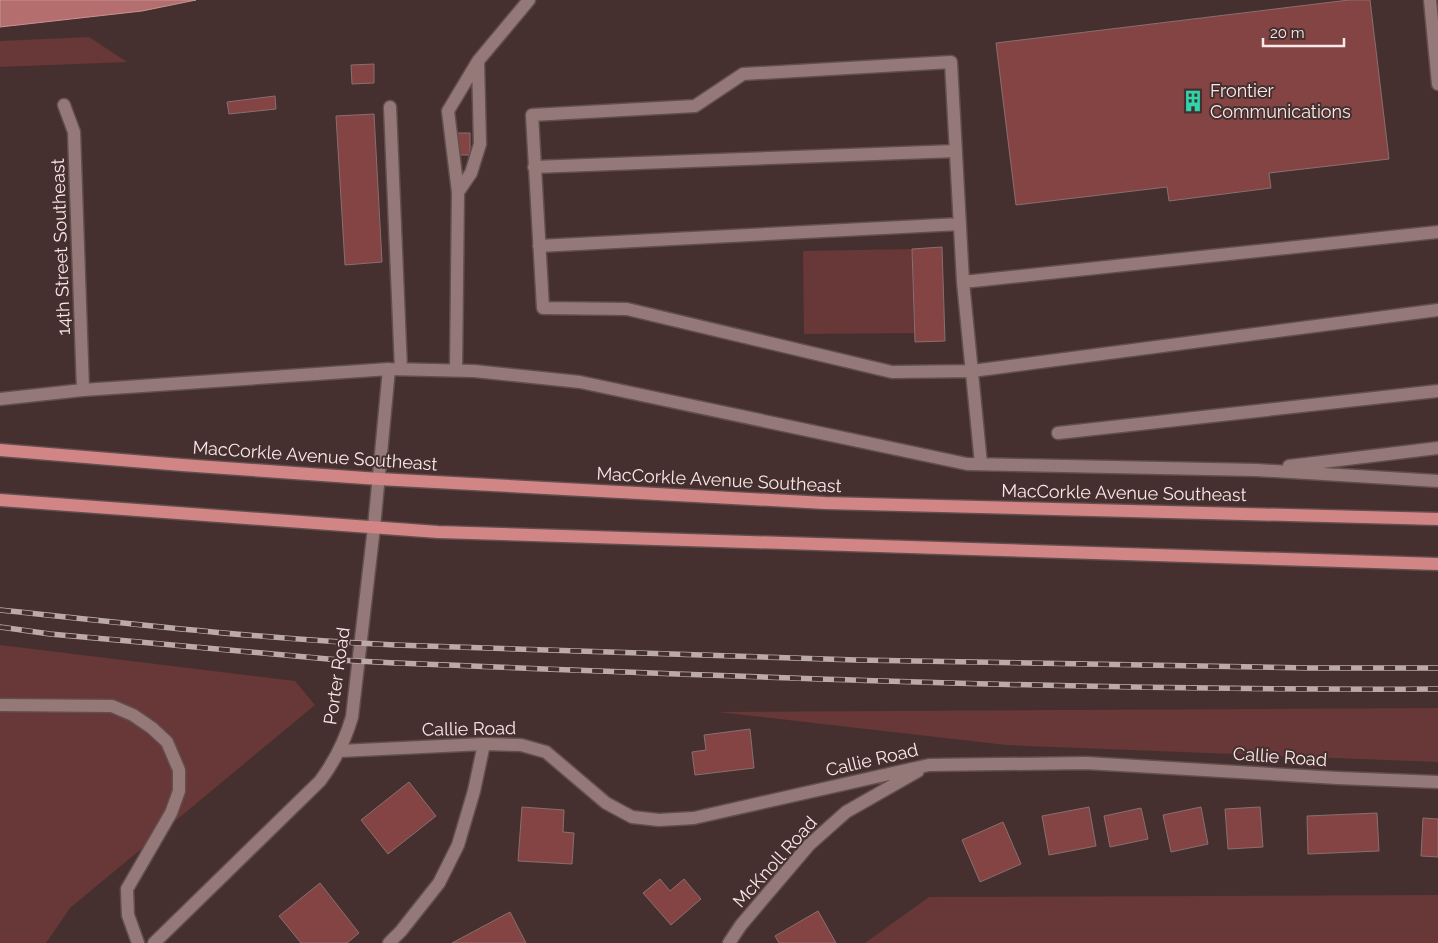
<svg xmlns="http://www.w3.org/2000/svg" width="1438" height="943" font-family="Raleway,sans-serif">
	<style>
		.green { fill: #683737 }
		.water { fill: #b36e6d; stroke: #c89392 }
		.building { fill: #844444; stroke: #896f6e }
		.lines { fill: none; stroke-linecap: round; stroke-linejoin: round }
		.minor-casing { stroke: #614e4d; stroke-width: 15 }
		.major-casing { stroke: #614e4d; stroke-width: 15 }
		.minor { stroke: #947978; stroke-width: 12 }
		.major { stroke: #d18585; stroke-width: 12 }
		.rail-casing { stroke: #bcaaa9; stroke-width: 5.5 }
		.rail { stroke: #46302f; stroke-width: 4; stroke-dasharray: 11; stroke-linecap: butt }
		.labels { text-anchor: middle; stroke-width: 4; stroke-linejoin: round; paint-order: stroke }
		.poi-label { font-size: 18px; fill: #f8e9e8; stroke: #46302f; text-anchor: start }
		.street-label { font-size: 18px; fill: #f8e9e8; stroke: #46302f }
	</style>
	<rect width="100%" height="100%" fill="#46302f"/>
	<path class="green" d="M89 37 127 62 0 67V41Z
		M912 249 914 333 804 334 803 251Z
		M0 645 295 681 315 705 70 908 46 943H0Z
		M1438 708V762L1006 745 718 712Z
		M1438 895V943H865L929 897Z"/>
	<path class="water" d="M0 0H196L142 11 0 27Z"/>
	<path class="building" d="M1349 0H1370L1389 159 1269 173 1271 188 1169 201 1167 187 1016 205 996 43Z
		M374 64V83L352 84 351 65Z
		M275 96 276 109 229 114 227 102Z
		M374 114 382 262 345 265 336 116Z
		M455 133H470V155H455Z
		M942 247 945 341 915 342 912 249Z
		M750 729 754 768 695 775 692 752 706 750 704 735Z
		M409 782 436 816 388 854 361 820Z
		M522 807 564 810 563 832 574 833 572 864 518 861Z
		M1089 807 1096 846 1049 855 1042 816Z
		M1201 807 1208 844 1171 852 1163 815Z
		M1260 807 1263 847 1228 849 1225 809Z
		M1141 808 1148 839 1110 847 1104 816Z
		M1377 813 1379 851 1308 854 1307 816Z
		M1423 818 1438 819V857L1421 856Z
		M1003 822 1021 864 980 882 962 840Z
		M660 879 670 891 684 879 701 899 671 925 643 893Z
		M320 883 359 933 347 943H301L279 916Z
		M818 911 836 943H779L775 936Z
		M510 912 526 943H452Z"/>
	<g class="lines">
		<g class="minor-casing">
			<path id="minor" d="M1430 0 1438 84
				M478 61 529 0
				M64 105 74 132 83 390
				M390 107 401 369
				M534 167 956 151
				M539 246 960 224
				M963 282 951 62 743 74 695 106 532 115 543 308 627 309 892 372 972 371 1438 310
				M456 370 458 192 471 173 480 144 478 61 448 111 458 192
				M0 399 83 390 389 369 474 371 580 382 967 464 1256 470 1438 481
				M1058 433 1438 391
				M981 464 963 282 1438 232
				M1289 466 1438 448
				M0 705 112 706 133 715 152 728 167 742 179 770V791L171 813 127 889 128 915 138 943
				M340 751 484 744 521 745 546 752 606 803 632 817 659 820 694 818 929 765 1086 763 1338 778 1438 782
				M154 943 320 781C335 761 345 741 352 717L374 527 389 369
				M389 943 401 931 439 883 458 845 474 791 484 744
				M729 943 741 925 809 845 846 812 918 771"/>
		</g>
		<g class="major-casing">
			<path id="major" d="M0 450 182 465 379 479 825 503 1438 519
				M0 500 438 532 1438 564"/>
		</g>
		<use href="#minor" class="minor"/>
		<use href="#major" class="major"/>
		<g class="rail-casing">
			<path id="rail" d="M0 610C131 624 263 639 395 645L856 660 1309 668H1438
				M0 627 50 634 339 660 395 663C743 677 1090 691 1438 689"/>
		</g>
		<use href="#rail" class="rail"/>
	</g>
	<defs>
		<g id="building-bare" transform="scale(1.725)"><path d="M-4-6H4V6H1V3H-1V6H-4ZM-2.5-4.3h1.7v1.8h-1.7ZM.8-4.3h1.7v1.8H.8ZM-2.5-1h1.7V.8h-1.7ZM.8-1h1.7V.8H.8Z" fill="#2ed4aa" stroke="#46302f" stroke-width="2.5" paint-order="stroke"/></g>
	</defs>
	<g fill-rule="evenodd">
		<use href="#building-bare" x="1193" y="101"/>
	</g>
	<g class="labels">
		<g class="poi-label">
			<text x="1210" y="97">Frontier<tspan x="1210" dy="21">Communications</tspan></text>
		</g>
		<g class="street-label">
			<text transform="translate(61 247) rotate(-92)" y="6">14th Street Southeast</text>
			<text transform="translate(315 456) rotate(4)" y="6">MacCorkle Avenue Southeast</text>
			<text transform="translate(719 480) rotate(3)" y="6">MacCorkle Avenue Southeast</text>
			<text transform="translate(1124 493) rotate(1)" y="6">MacCorkle Avenue Southeast</text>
			<text transform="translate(337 676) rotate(-82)" y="6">Porter Road</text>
			<text transform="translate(469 729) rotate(-1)" y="6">Callie Road</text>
			<text transform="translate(1280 757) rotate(4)" y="6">Callie Road</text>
			<text transform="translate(872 760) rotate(-13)" y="6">Callie Road</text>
			<text transform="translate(775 862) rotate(-48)" y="6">McKnoll Road</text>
		</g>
	</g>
	<path d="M1263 38v8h81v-8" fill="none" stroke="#f8e9e8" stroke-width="2.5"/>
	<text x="1270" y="38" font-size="15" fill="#f8e9e8" stroke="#46302f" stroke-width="4" paint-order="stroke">20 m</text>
</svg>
